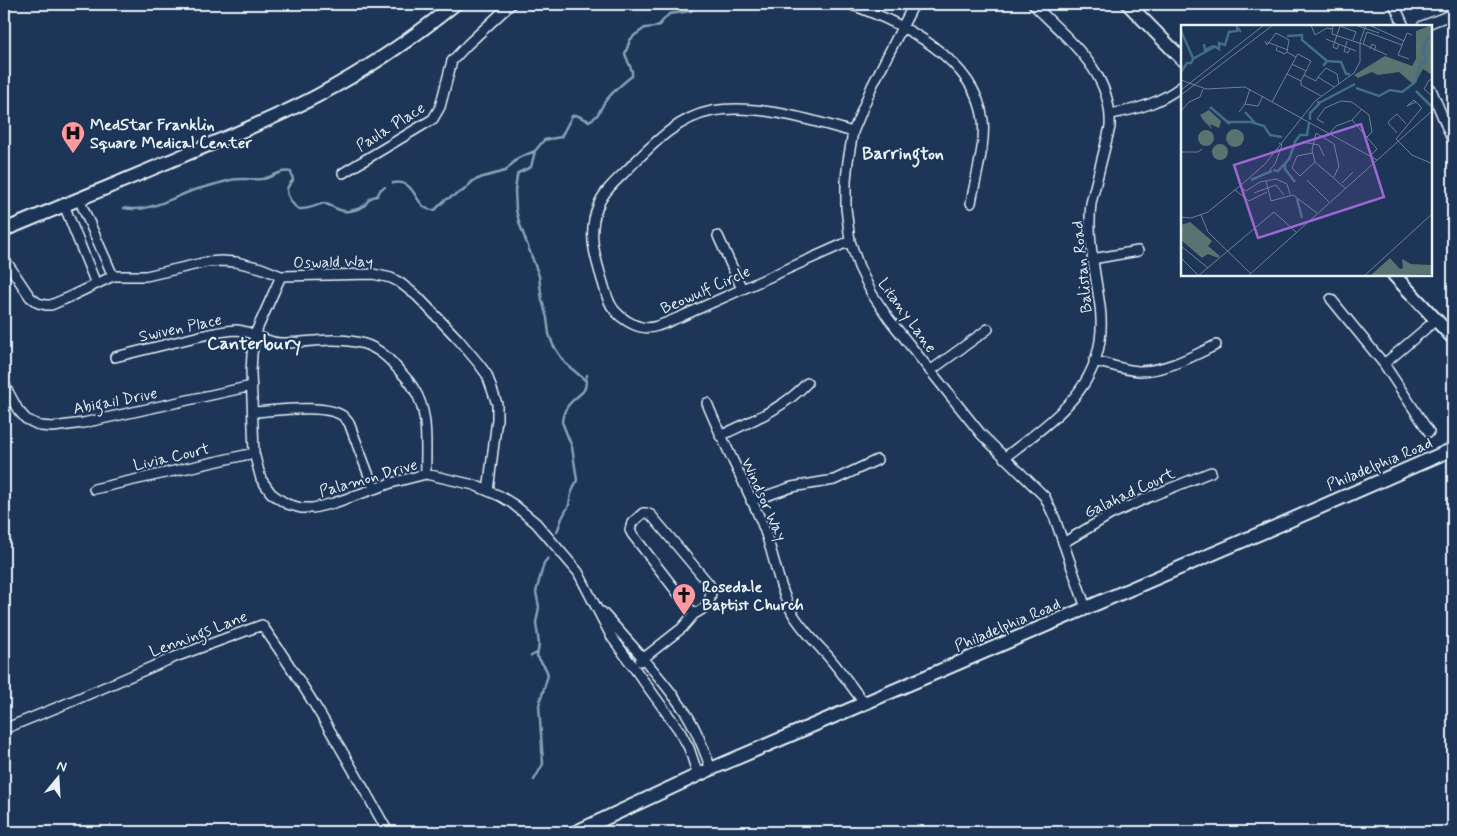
<svg xmlns="http://www.w3.org/2000/svg" width="1457" height="836" font-family="Mynerve,sans-serif">
	<style>
		.lines { fill: none; stroke-linecap: round; stroke-linejoin: round }
		.stream { stroke: #85a2b6; stroke-width: 2.5 }
		.street-casing { stroke: #e8f1f8; stroke-width: 12 }
		.secondary-casing { stroke: #e8f1f8; stroke-width: 16 }
		.street { stroke: #1d3557; stroke-width: 9 }
		.secondary { stroke: #1d3557; stroke-width: 12 }
		.labels { text-anchor: middle; stroke-width: 4; stroke-linejoin: round; paint-order: stroke }
		.poi-label { font-size: 16px; font-weight: bold; fill: #e8f1f8; stroke: #1d3557; text-anchor: start }
		.street-label { font-size: 16px; fill: #e8f1f8; stroke: #1d3557 }
		.neighbourhood-label { font-size: 18px; font-weight: bold; fill: #e8f1f8; stroke: #1d3557 }
		.inset-river { fill: none; stroke: #436e8a; stroke-width: 2.5 }
		.inset-road { fill: none; stroke: #6e8097; stroke-width: 1 }
		.view { fill: #9c67d0; fill-opacity: 0.15; stroke: #9c67d0; stroke-width: 2.5 }
		.inset-edge { fill: none; stroke: #e8f1f8; stroke-width: 2.5 }
	</style>
	<rect width="100%" height="100%" fill="#1d3557"/>
	<filter id="ink" filterUnits="userSpaceOnUse"><feTurbulence type="fractalNoise" baseFrequency=".02" numOctaves="2"/><feDisplacementMap in="SourceGraphic" scale="10" xChannelSelector="R" yChannelSelector="G"/><feConvolveMatrix kernelMatrix="1 2 1 2 8 2 1 2 1" color-interpolation-filters="sRGB"/></filter>
	<g filter="url(#ink)">
		<g class="lines">
			<path class="stream" d="M393 183C418 178 414 212 435 210L445 200 463 191 473 181 483 177 505 171 518 158 535 151
				M124 208C147 213 172 198 194 190 206 187 219 183 231 180 241 178 252 180 262 179 272 178 280 169 291 172L293 180C291 183 287 186 287 190 287 196 294 208 300 209 307 210 317 205 324 203 335 207 341 214 354 210 358 209 362 208 365 205 369 199 370 197 377 196L381 189 385 187
				M585 380 565 363 553 345 549 334 547 318 542 300 539 276 520 225 516 210 515 190 517 176 518 173 531 167 535 151 544 140 561 137 572 116 576 115 589 121C601 116 599 108 607 99 614 91 623 83 632 76V71L625 54 630 40 635 35 645 28 654 27 659 25 669 14 691 11 696 4
				M557 532 562 518 569 505 571 494 577 480 572 447 562 422C563 410 569 403 578 396 580 394 583 392 584 390 587 385 585 380 587 375
				M531 656 537 653
				M534 780 543 764 539 705 548 675 546 669 537 656 539 644 536 623 539 607 536 592 544 563 548 558"/>
			<g class="street-casing">
				<path id="street" d="M849 4C901 22 975 59 983 120 986 144 975 179 971 203
					M914 4 872 86 853 132 848 161 846 180V208L850 241 859 267 872 294 889 319 981 434 1045 497 1055 519 1086 608
					M1394 4 1404 26
					M1422 26 1453 14
					M1431 89 1453 142
					M1111 114C1139 109 1159 103 1182 86
					M343 173 433 119 440 107 452 61 468 44 511 4
					M79 199 113 276
					M64 205 96 284
					M718 236 742 289
					M850 241 680 317C667 322 654 330 641 327 632 325 621 318 615 311 608 303 606 293 603 283 595 257 587 233 598 206 603 192 616 181 626 171 651 146 676 118 712 111 756 103 811 120 853 132
					M1092 259 1138 251
					M8 264 30 297 38 303 46 305H51L65 299 113 276H146L207 262 221 261 236 262 261 268 281 276 373 274 391 278 399 282 417 296 458 339 479 364 487 375 497 404V419L488 491
					M281 276 255 334 252 354 251 372 254 453 261 479 271 493 279 499 287 504 301 508H313L334 503 391 483 426 474 474 485 500 496 513 504 536 523 578 572 611 636 679 730 689 748 698 775
					M1331 299 1384 364 1429 432
					M115 357C143 350 171 343 200 336 212 334 225 330 237 330 253 331 265 343 281 343 306 343 331 337 356 342 374 345 386 355 397 368 403 375 410 381 414 389 430 414 425 446 426 474
					M1094 361C1109 364 1124 370 1139 371 1166 371 1193 356 1216 345
					M1384 364 1437 319
					M930 371 988 329
					M4 384 18 410 26 419 40 426 53 427 83 423 252 386
					M707 403C723 443 744 481 761 521 774 551 777 585 793 614 802 629 815 642 827 655 840 670 852 687 864 703
					M253 412C273 411 328 403 344 417 345 418 348 422 349 423L374 489
					M720 436C751 421 783 409 807 383
					M1004 458C1057 417 1110 383 1100 306 1095 271 1087 238 1091 203L1110 127C1113 72 1068 40 1033 4
					M94 489 254 453
					M751 501 792 487 834 480 877 460
					M643 513H646L651 515 709 584C714 599 707 608 694 614L632 534 630 530 632 523Z
					M1063 543 1110 515 1149 497 1211 472
					M602 612C631 644 661 677 686 713 697 730 704 750 711 769
					M640 661 682 628 694 614
					M4 729 63 705 175 657 262 625C309 691 349 762 388 832"/>
			</g>
			<g class="secondary-casing">
				<path id="secondary" d="M1128 4 1182 59
					M4 230C63 206 123 181 182 156 227 137 274 119 317 96 366 70 412 39 455 4
					M1394 275 1453 338
					M576 832 711 769 1268 530 1453 449"/>
			</g>
			<use href="#street" class="street"/>
			<use href="#secondary" class="secondary"/>
		</g>
	</g>
	<defs>
		<g id="hospital-pin" transform="scale(1.25)"><path d="M0 17L-7.5 6A9.5 9.5 0 1 1 7.5 6Z" fill="#ff9aa2" stroke="#1d3557"/><path d="M-5-5h3v3.5h4V-5h3V5h-3V1.5h-4V5h-3Z" fill="#111"/></g>
		<g id="church-pin" transform="scale(1.25)"><path d="M0 17L-7.5 6A9.5 9.5 0 1 1 7.5 6Z" fill="#ff9aa2" stroke="#1d3557"/><path d="M-1.2-6h2.4v3.5h3.3v2.4h-3.3V6h-2.4V-.1h-3.3v-2.4h3.3Z" fill="#111"/></g>
	</defs>
	<g fill-rule="evenodd">
		<use href="#hospital-pin" x="73" y="133"/>
		<use href="#church-pin" x="684" y="595"/>
	</g>
	<g class="labels">
		<g class="poi-label">
			<text x="90" y="130">MedStar Franklin<tspan x="90" dy="18">Square Medical Center</tspan></text>
			<text x="702" y="592">Rosedale<tspan x="702" dy="18">Baptist Church</tspan></text>
		</g>
		<g class="street-label">
			<text transform="translate(390 126) rotate(-32)" y="6">Paula Place</text>
			<text transform="translate(333 261) rotate(-1)" y="6">Oswald Way</text>
			<text transform="translate(1081 267) rotate(-96)" y="6">Balistan Road</text>
			<text transform="translate(705 289) rotate(-24)" y="6">Beowulf Circle</text>
			<text transform="translate(908 315) rotate(54)" y="6">Litany Lane</text>
			<text transform="translate(180 327) rotate(-12)" y="6">Swiven Place</text>
			<text transform="translate(115 400) rotate(-11)" y="6">Abigail Drive</text>
			<text transform="translate(171 456) rotate(-13)" y="6">Livia Court</text>
			<text transform="translate(1379 463) rotate(-23)" y="6">Philadelphia Road</text>
			<text transform="translate(368 477) rotate(-16)" y="6">Palamon Drive</text>
			<text transform="translate(1129 492) rotate(-25)" y="6">Galahad Court</text>
			<text transform="translate(765 499) rotate(66)" y="6">Windsor Way</text>
			<text transform="translate(1007 624) rotate(-23)" y="6">Philadelphia Road</text>
			<text transform="translate(198 633) rotate(-21)" y="6">Lennings Lane</text>
		</g>
		<g class="neighbourhood-label">
			<text x="903" y="159">Barrington</text>
			<text x="254" y="349">Canterbury</text>
		</g>
	</g>
	<g transform="translate(1181 25)">
		<rect width="251" height="251" fill="#1d3557"/>
		<path d="M251 0V50L242 44 233 60 218 47 197 50 191 47 177 53 173 50 204 31 231 41 235 34V6ZM28 85 40 96 38 103 29 99 31 104 22 95 19 90ZM45 113a9 9 0 1 1 18 0a9 9 0 1 1-18 0ZM17 113a8 8 0 1 1 16 0a8 8 0 1 1-16 0ZM31 127a8 8 0 1 1 16 0a8 8 0 1 1-16 0ZM9 197 31 216 27 221 39 231 37 233 27 229 21 233 0 215V200ZM209 233 219 244 222 243 221 234 230 239 251 240V249L189 251Z" fill="#597370"/>
		<path class="inset-river" d="M0 6 12 33M106 11 121 10V15L146 36M23 19 24 25 33 21M33 21 38 24V18L44 20 48 7 56 6V2L60 7M142 41 146 36 160 37 165 49H169M0 47 6 38H10L12 34 33 22M234 58 240 38 245 36 242 24 246 14 252 11M175 63 198 71 209 65 221 67 233 58M235 66 252 83M138 78 174 59M29 82 49 99M64 87 75 99M129 95V88L138 79 137 76M45 97H70L83 101 89 110 101 112M113 118 119 110H126L128 98M104 139V144L114 157M92 145 97 146 108 134 114 118M70 155 91 146M116 174 121 193"/>
		<path class="inset-road" d="M130 0 134 10 146 3 151 4M152 0 151 9 181 19M174 0 198 8M188 0 223 16M145 14 175 26M84 16 86 20 95 8 108 15 106 27M166 16 163 26 167 28 169 23M86 17 107 25M158 19 156 24 152 22 159 1 175 7 172 15M182 19 186 7 221 20M182 19 206 30M96 22 95 25 104 29 106 27 115 32M189 24 191 19 195 21 193 26M115 32 117 29 130 36 120 56M228 34 217 30 226 8 231 10M111 39 125 46M106 49 120 56M123 50 135 56 137 52M137 52 145 43 156 49 158 59M137 52 153 62M0 55 25 64 64 62 196 135M252 55H248L243 64 250 70 252 68M120 56V60L140 71M0 65 83 0M0 70 92 0M91 77 115 32M235 77 226 81 233 75 240 82V84L215 114 231 130 252 139M64 79 69 64M0 86 8 77 19 72 22 64M58 87 64 79 77 81 82 71M171 95 196 124 190 130M143 98 136 94 144 83 160 76 171 77 188 90 191 107 185 113M149 108 155 101 171 95 181 84M216 108 207 98 209 95 216 89 225 99M121 117 138 120 143 131M0 127H17L21 124M131 128 116 131 111 143 119 151 134 137M88 146 94 139 101 120 98 118M153 152 158 141 153 119 135 108 131 125 134 137 164 163M126 155 148 177M85 156 90 176 112 170 136 188M161 158 172 147M61 163 65 166 79 157 95 154 106 159 109 169M54 165 68 176 86 167M73 168 95 160 103 170M20 190 27 207 70 249M0 192 10 193 27 187 60 160 84 139 134 76 173 48 179 37V17L185 0M0 221 27 243M0 233 18 251M17 251 93 187 115 207M67 251 252 85M183 251 252 188"/>
		<path class="view" d="M180 99 203 172 77 213 53 140Z"/>
		<rect width="251" height="251" class="inset-edge"/>
	</g>
	<rect width="1457" height="836" fill="none" stroke="#1d3557" stroke-width="20"/>
	<rect x="10" y="10" width="1437" height="816" fill="none" stroke="#e8f1f8" stroke-width="2" filter="url(#ink)"/>
	<g transform="translate(58 778) rotate(18)" stroke="#1d3557" stroke-width="4" paint-order="stroke">
	<path d="M0-4L9 19L0 12L-9 19Z" fill="#e8f1f8"/>
	<text y="-8" font-size="14" font-weight="bold" text-anchor="middle" fill="#e8f1f8">N</text>
	</g>
</svg>
